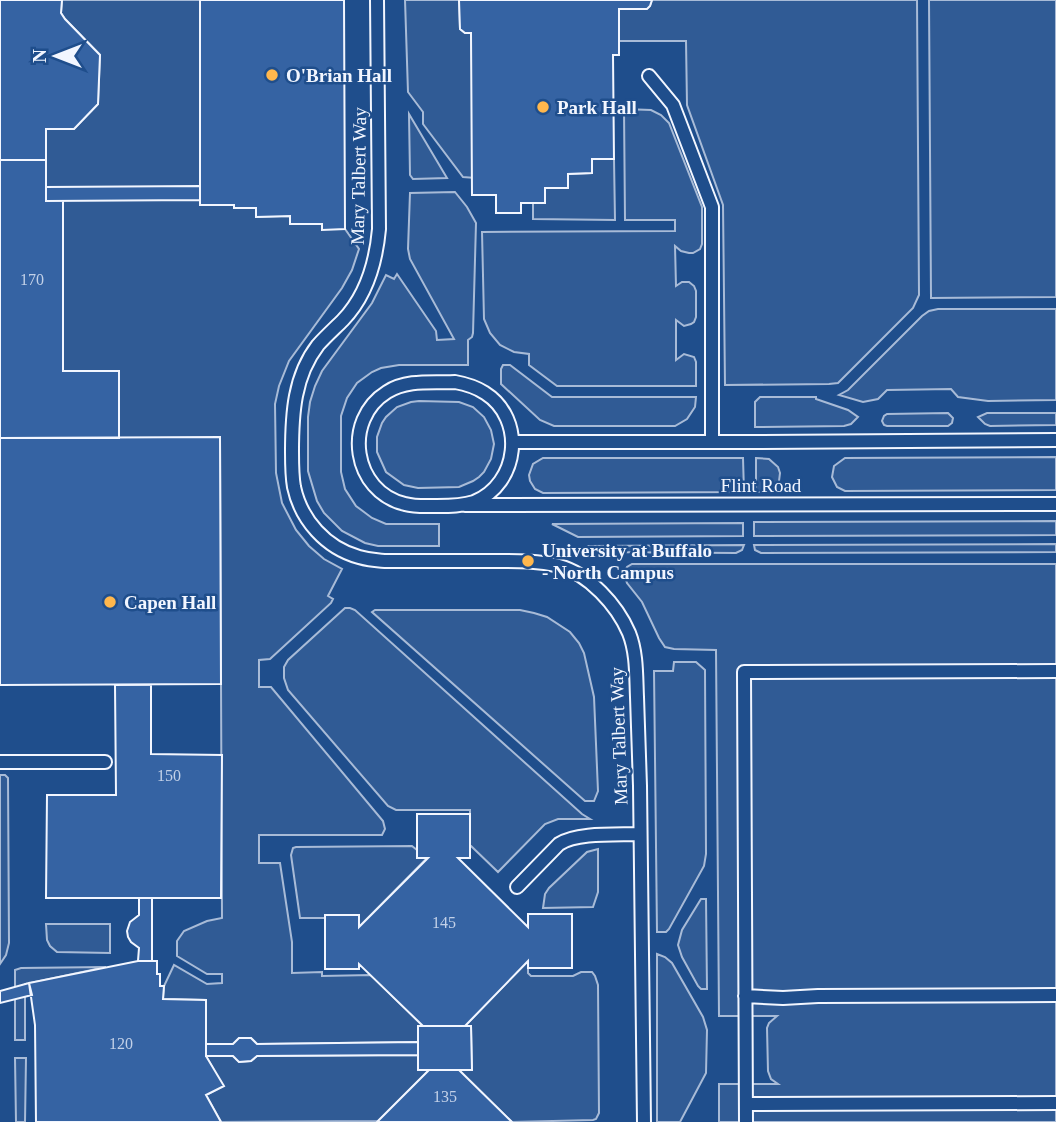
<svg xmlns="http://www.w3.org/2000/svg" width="1056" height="1122" font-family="'Times New Roman',serif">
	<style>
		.built { fill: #305b95; stroke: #a8bbd7; stroke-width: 2 }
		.building { fill: #3563a3; stroke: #f2f6ff; stroke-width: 2 }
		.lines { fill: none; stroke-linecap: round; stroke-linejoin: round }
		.service-casing { stroke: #f2f6ff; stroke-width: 16 }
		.service { stroke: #1f4e8c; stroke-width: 12 }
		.poi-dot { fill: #ffb74d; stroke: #1f4e8c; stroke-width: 2.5 }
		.labels { text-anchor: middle; stroke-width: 5; stroke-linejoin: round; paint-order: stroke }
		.number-label { font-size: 16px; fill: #c3d1e8 }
		.poi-label { font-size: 19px; font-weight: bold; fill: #f2f6ff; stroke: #1f4e8c; text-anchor: start }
		.street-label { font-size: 19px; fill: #f2f6ff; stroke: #1f4e8c }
	</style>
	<rect width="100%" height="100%" fill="#1f4e8c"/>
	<path class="built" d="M62 0H200V205H234L256 208V217L290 216V224H322V229H345L359 249 352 270 342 288 289 361 279 386 275 404 276 473 282 503 296 530 309 546 324 559 342 569 328 596 333 599 331 603 270 659 259 660V687H271L383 821 385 829 382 835H259V863H280L292 942V973L322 972V976L371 975 423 1026H418V1042L257 1044 251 1038H239L233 1044H206V1000L163 999 164 986 174 965 207 984 222 983V974H207L177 956V941L184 931 207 921 222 918 220 438H119L63 371V201H46V129H74L98 104 100 55 65 19 61 13Z
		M405 0H459L460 29 465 33H471L475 178 463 177 423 124V112L408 92Z
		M652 0H917L919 295 913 308 838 383 829 384 725 385 723 205 687 105 686 41H619V9H646L650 6Z
		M929 0H1056V297L931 298Z
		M624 109 651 110 661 115 669 123 702 207V244L700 249 693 253H689L681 251 675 246 676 286 682 282H689L694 286 696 291V317L694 322 691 324 684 326 676 320V360L684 354 694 357 696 362V386H557L529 365V354L514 352 500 345 490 333 484 319 482 232 675 231V220H625Z
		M409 114 447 178 413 179 410 175Z
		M592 159H614L615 220 533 219V203L545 188H568V174L591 173Z
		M455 192 467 207 476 223 473 333 472 337 468 340V365H399L381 368 372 372 357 383 347 398 341 416V472L345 489 356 506 372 518 386 524H439V546H378L365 543 342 531 324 513 317 501 308 471V417L310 402 315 386 322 371 372 303 386 275 394 279 397 274 436 331 437 340 454 339 410 259 408 249 410 193Z
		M938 309H1056V400L988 401 958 397 951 389 887 390 878 399 863 402 839 395 848 390 922 316 929 311Z
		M503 365H510L552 397H696L695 407 687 419 675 426H554L540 420 501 384V369Z
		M760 397H816V399L848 410 858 417 851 424 844 426 755 427V402Z
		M419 401 459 402 473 407 484 417 491 430 494 444 491 459 484 472 479 477 473 481 459 487 418 488 404 485 386 472 377 452V437L382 423 386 417 397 407 411 402Z
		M948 413 953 418 952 423 948 426H887L884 425 882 421 884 416 887 414Z
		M987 413H1056V425L990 426 985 424 978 417Z
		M1056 457V490L845 491 837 487 832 477 834 466 845 458Z
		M543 458H743L744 492 543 493 535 489 530 481 529 475 533 464Z
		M756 458 769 459 778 467 780 473 779 481 776 487 768 492H756Z
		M1056 521V535L754 536V522Z
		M743 523V536L578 537 552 524Z
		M1056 544V552L761 553 755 550 754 545Z
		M744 545 742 550 736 553 589 552 586 550 587 547 589 546Z
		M632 564H1056V1122H719V1084H778L771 1079 768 1071 767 1028 769 1023 777 1016H719L716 650 674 649 665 647 659 638 642 602 627 583 624 573 627 567Z
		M345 608H350L355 610 582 814 590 819H558L545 824 498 872 470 845V810H396L388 806 288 690 284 678V667L288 660Z
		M375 610H520L534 613 547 617 570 632 579 643 584 653 594 697 598 791 594 801H585L372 612Z
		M674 662H696L705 670 706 854 704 866 669 929 666 932H657L654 671H673Z
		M0 775H5L8 778 9 943 6 955 0 964Z
		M412 846 427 858 359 927V915H325V918H300L291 855 293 848 296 847Z
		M598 849V892L593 907 543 908 545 894 549 888 587 852Z
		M701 899H706L707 989H701L698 986 682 957 678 945 682 930Z
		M46 924H110V953L57 952 50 946 47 940Z
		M657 954 665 957 672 963 703 1017 707 1030 706 1073 680 1122H657Z
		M528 961V973L531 976H573L581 972H592L595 976 598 985 599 1113 596 1119 593 1120 512 1122 459 1070 472 1069 471 1026H465Z
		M106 967 25 984V1040H15V970L21 968Z
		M418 1055V1070H429L378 1121 221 1122 206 1095 223 1086 206 1056H233L239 1062 251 1061 257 1056Z
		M15 1058H26L25 1122H16Z"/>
	<path class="building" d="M0 0H62L61 13 65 19 100 55 98 104 74 129H46V160H0Z
		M200 0H344L345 229 322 230V224H290V216L256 217V208H234V205H200Z
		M459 0H652L650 6 647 9H619V55H613L614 159H592V173L568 174V188H545V203H521V213H496V195H472L471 33H465L460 29Z
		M0 160H46V201H63V371H119V438H0Z
		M200 186V200L46 201V187Z
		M220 437 221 684 0 685V438Z
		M115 685H151V754L222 755 221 898H46L47 795H116Z
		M417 814H470V858H458L528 927V914H572V968H528V961L465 1026H423L359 964V969H325V915H359V927L428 858H417Z
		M139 898H152V961H138L139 948 131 942 128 937 127 931 130 922 139 915Z
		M138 961H157V974H160V986H164L163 999 206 1000V1056L224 1086 206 1095 221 1122H36L35 1025 29 983Z
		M29 983 32 995 0 1003V991Z
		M418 1026H471L472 1070H418Z
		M239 1038H251L257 1044 418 1042V1055L257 1056 251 1061 239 1062 233 1056H206V1044H233Z
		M429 1070H459L512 1122H377Z"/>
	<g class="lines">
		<g class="service-casing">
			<path id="service" d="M377 0 379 229C376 262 367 295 343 320 335 328 326 336 318 345 294 376 292 414 292 452 292 463 292 476 294 487 301 520 326 548 359 557 376 562 394 561 412 561 437 561 463 561 489 561 512 561 536 560 559 566 589 574 617 605 629 633 637 653 636 676 637 697 638 727 639 756 640 786 641 898 642 1010 644 1122
				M649 76 673 105 712 207V442
				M455 382C466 384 476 387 485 393 526 419 519 484 474 502 462 506 450 506 437 506 427 506 416 507 405 504 353 492 342 420 387 392 407 379 433 383 455 382Z
				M513 442H749L1056 440
				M465 505 1056 504
				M0 762H105
				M517 887 559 844C577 832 618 835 640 834
				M745 996 783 998 818 996 1056 995
				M746 1104 1056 1103
				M746 1122 744 672 1056 671"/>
		</g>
		<use href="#service" class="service"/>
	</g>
	<g class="poi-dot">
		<circle cx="272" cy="75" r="7"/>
		<circle cx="543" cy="107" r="7"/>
		<circle cx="528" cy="561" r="7"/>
		<circle cx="110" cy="602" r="7"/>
	</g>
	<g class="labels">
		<g class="number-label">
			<text x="32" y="285">170</text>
			<text x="169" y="781">150</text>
			<text x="444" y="928">145</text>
			<text x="121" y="1049">120</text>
			<text x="445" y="1102">135</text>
		</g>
		<g class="poi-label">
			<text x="286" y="82">O'Brian Hall</text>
			<text x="557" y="114">Park Hall</text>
			<text x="542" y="557">University at Buffalo<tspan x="542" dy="22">- North Campus</tspan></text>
			<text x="124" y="609">Capen Hall</text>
		</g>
		<g class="street-label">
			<text transform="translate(358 176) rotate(-89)" y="7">Mary Talbert Way</text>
			<text x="761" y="492">Flint Road</text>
			<text transform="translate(618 736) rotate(-92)" y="7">Mary Talbert Way</text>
		</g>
	</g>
	<g transform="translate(56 56) rotate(270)" stroke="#1f4e8c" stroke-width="5" paint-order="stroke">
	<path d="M0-5L12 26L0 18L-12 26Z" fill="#f2f6ff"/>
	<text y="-10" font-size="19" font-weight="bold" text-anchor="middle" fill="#f2f6ff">N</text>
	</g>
</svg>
